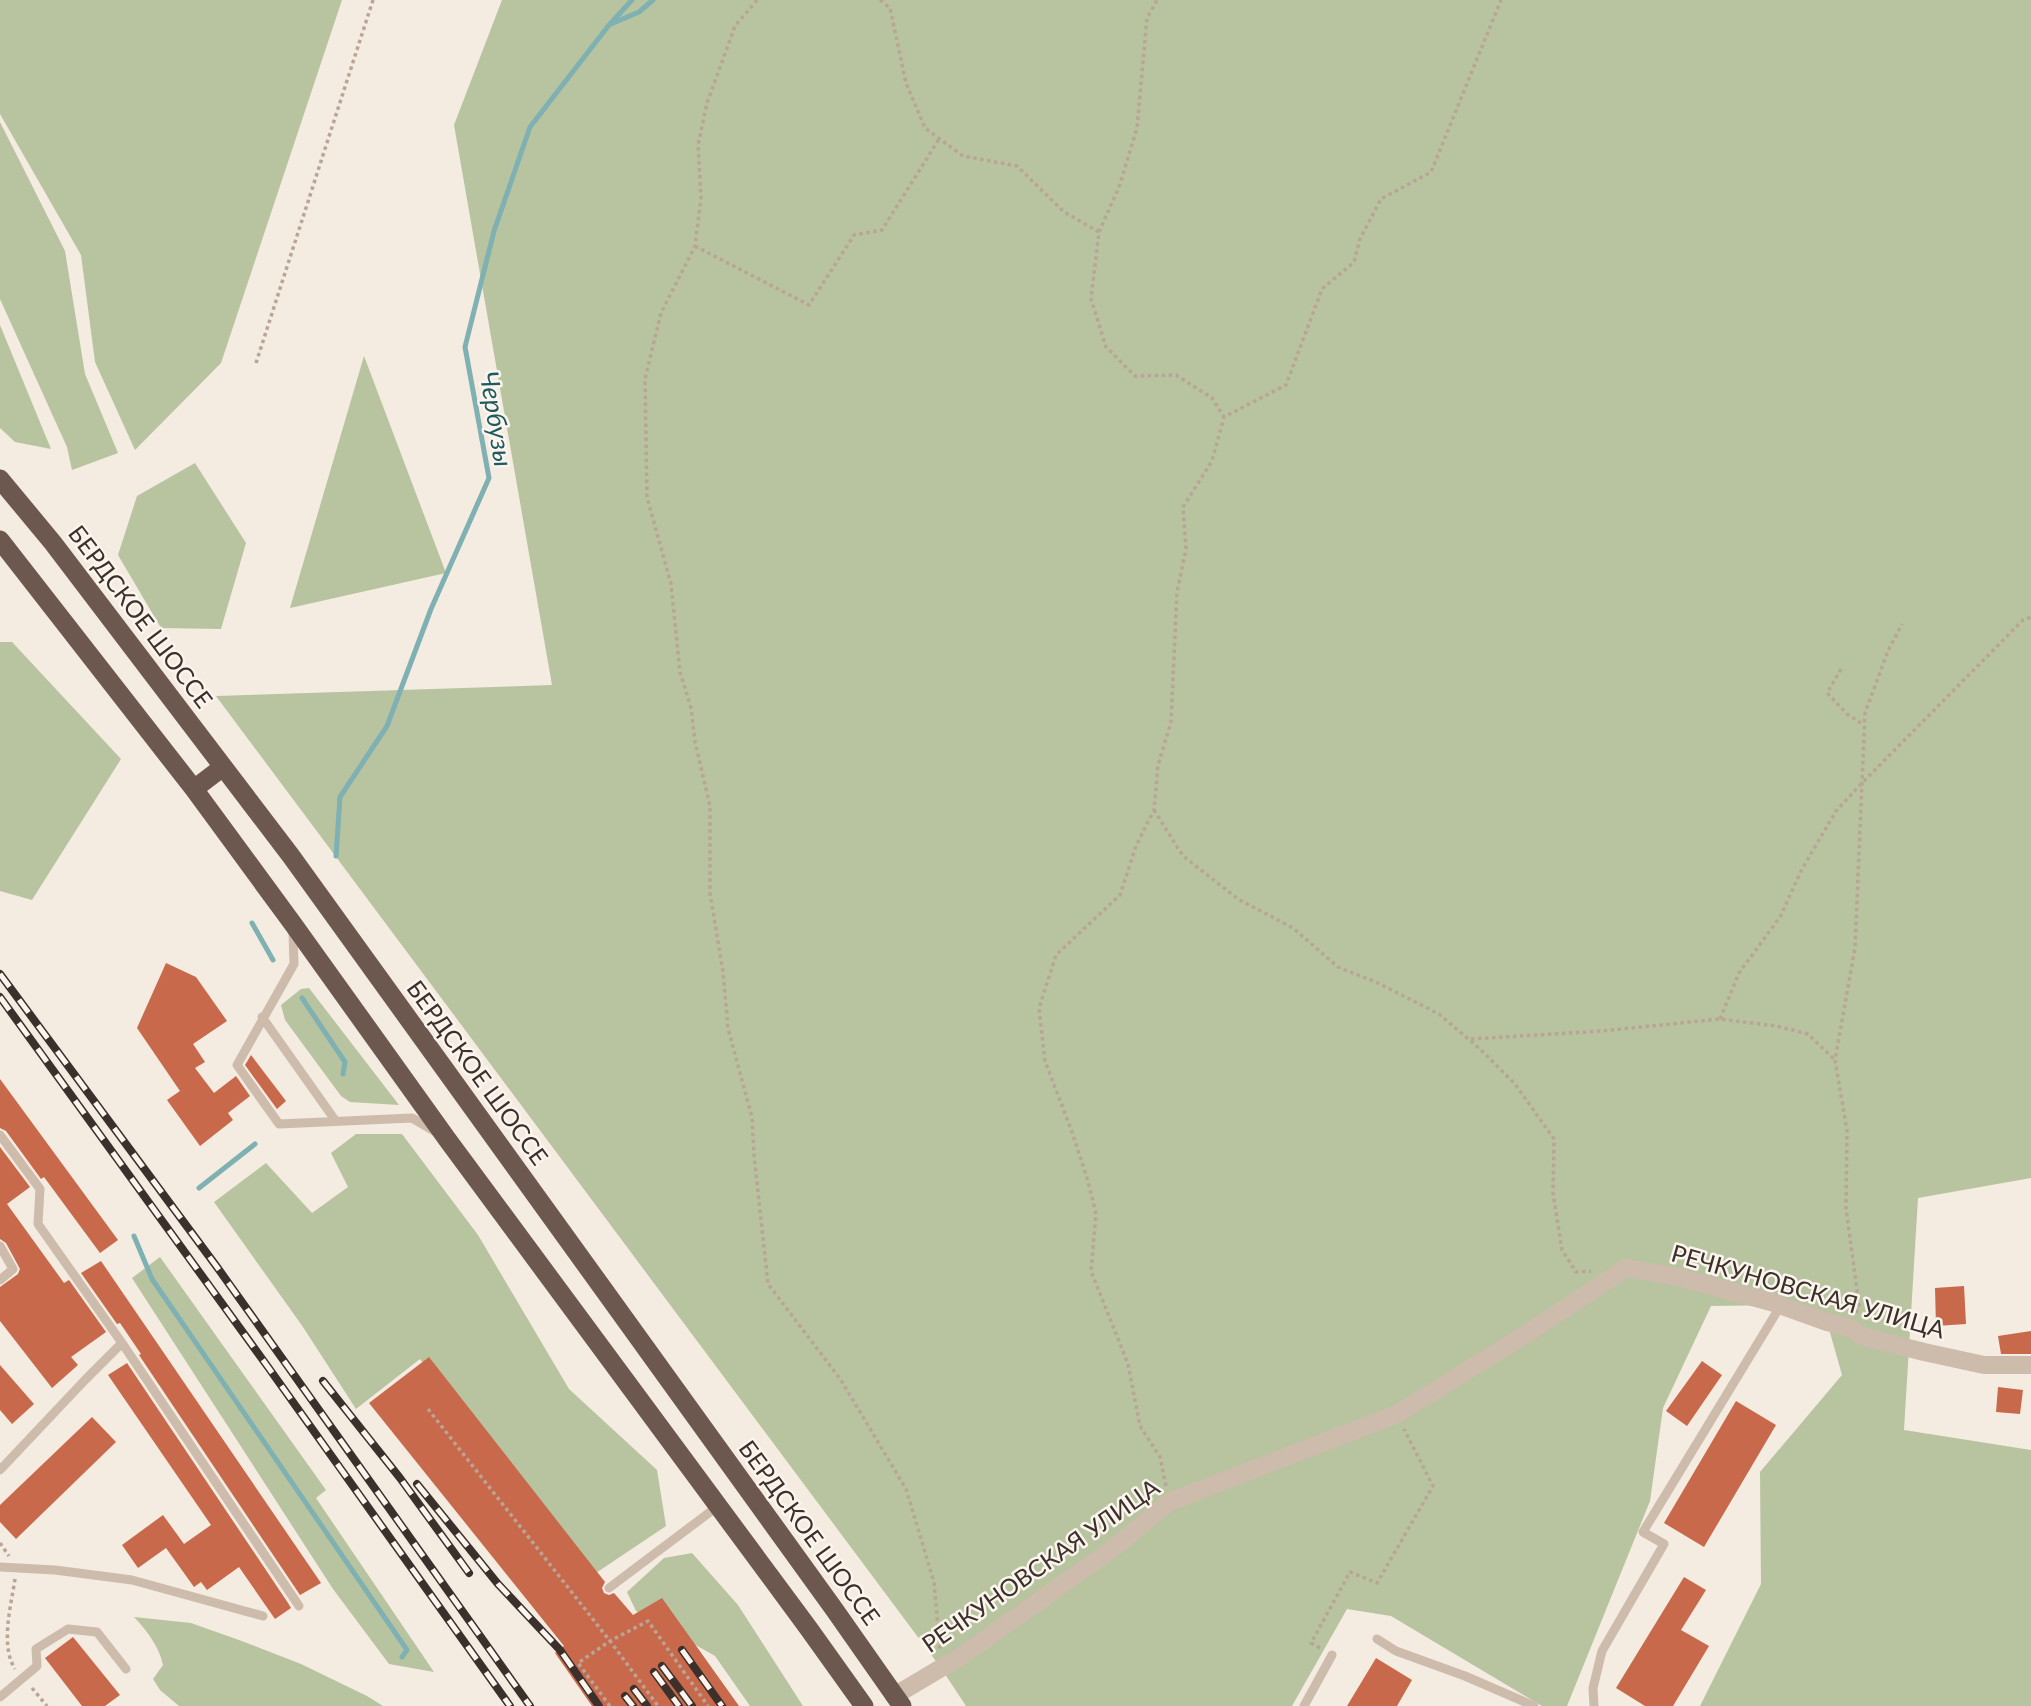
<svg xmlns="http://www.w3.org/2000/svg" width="2031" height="1706" font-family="Lato,sans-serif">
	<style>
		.green { fill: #b8c4a0 }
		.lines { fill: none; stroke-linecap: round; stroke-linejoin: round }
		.stream { stroke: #7fb0b2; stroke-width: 5 }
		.building { fill: #c8694b }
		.path { stroke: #b9a596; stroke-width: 3.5; stroke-dasharray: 3.5 3.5; stroke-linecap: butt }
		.service { stroke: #cdbbac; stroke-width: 9 }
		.minor { stroke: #cdbbac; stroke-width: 18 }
		.trunk { stroke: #6c584f; stroke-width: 19 }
		.rail-casing { stroke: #3b302b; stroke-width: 8 }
		.rail { stroke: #fbf5ee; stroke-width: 5; stroke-dasharray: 16; stroke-linecap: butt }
		.labels { text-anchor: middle; stroke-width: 5; stroke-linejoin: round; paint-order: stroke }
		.street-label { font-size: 24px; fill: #3b302b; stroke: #fbf5ee }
		.water-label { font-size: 26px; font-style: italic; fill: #1f5a5e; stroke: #fbf5ee }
	</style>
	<rect width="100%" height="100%" fill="#f4ebe1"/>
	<path class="green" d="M0 0H342L221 363 135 450 95 362 81 255 0 114Z
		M502 0H2031V1178L1918 1198 1904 1430 2031 1450V1706H1700L1761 1584 1760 1472 1842 1375 1827 1322 1781 1305 1711 1306 1663 1408 1650 1501 1567 1706H1542L1391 1616 1347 1609 1292 1706H966L941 1668 216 696 552 685 454 125Z
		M0 122 65 251 85 374 118 453 72 470 67 447 0 299Z
		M0 325 51 449 15 442 0 428Z
		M364 356 446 573 290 608Z
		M195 463 246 543 221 629 161 628 118 555 137 496Z
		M0 642H12L121 759 32 900 0 891Z
		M309 988 399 1105 350 1102 341 1096 285 1020 281 1005 301 989Z
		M356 1134H402L478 1235 569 1389 657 1470 666 1526 584 1581 420 1359 356 1409 303 1327 214 1202 266 1163 312 1213 348 1187 331 1153Z
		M160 1257 326 1490 316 1498 434 1672 389 1664 333 1589 132 1278Z
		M692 1553 738 1605 803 1706H750L715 1656 636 1611 627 1592 664 1558Z
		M134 1617 191 1623 239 1640 301 1664 367 1696 383 1706H179L160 1690 153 1679 163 1665C159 1646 147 1631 134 1617Z"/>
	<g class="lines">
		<path class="stream" d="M611 24 639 12 653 0
			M336 856 340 797 387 726 431 609 489 478 465 347 494 231 530 127 609 25 632 0
			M252 923 273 960
			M302 998 345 1062 343 1074
			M199 1188 255 1144
			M134 1236 152 1279 407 1650 402 1657"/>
	</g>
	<path class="building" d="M166 963 196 977 227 1021 193 1044 205 1062 195 1068 214 1093 236 1076 250 1096 228 1113 233 1120 200 1146 167 1100 180 1091 137 1028Z
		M251 1055 286 1101 277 1109 245 1065Z
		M0 1079 118 1240 100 1253 44 1177 41 1179 6 1131 0 1128Z
		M0 1147 30 1187 7 1204 64 1283 69 1280 106 1332 71 1357 78 1365 52 1388 0 1321V1287L18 1274 20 1269 6 1243 0 1239Z
		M101 1261 321 1583 300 1595 139 1355 141 1354 120 1323 117 1324 81 1273Z
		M1964 1286 1966 1324 1936 1326 1935 1288Z
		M2031 1331V1354H2001L1998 1336Z
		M429 1357 605 1582 602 1588 604 1593 609 1595 614 1593 633 1615 662 1598 739 1706H592L555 1653 564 1646 369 1403Z
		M1702 1361 1722 1375 1687 1426 1666 1411Z
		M127 1363 288 1603 291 1608 275 1619 239 1567 207 1590 201 1582 194 1587 166 1548 138 1568 122 1545 163 1515 184 1544 211 1525 108 1375Z
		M0 1365 34 1404 12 1424 0 1410Z
		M1998 1387 2023 1390 2020 1414 1996 1412Z
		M1736 1401 1776 1425 1704 1547 1664 1523Z
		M92 1417 116 1442 16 1539 0 1522V1505Z
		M1684 1577 1706 1590 1681 1630 1709 1646 1673 1706H1645L1616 1688Z
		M73 1637 120 1695 105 1706H82L45 1658Z
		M1376 1658 1412 1680 1397 1706H1347Z"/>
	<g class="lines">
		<path class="path" d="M757 0 735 26 707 103 698 145 701 198 695 246 661 313 645 379 647 497 671 584 680 672 691 708 695 742 710 806V893L723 972 728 1028 752 1117 754 1155 768 1284 841 1380 906 1489 934 1582 940 1651
			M880 0 890 8 906 83 925 128 963 156 1017 166 1064 212 1099 232 1091 299 1106 347 1135 376 1176 375 1212 398 1224 417
			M1099 232 1119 187 1137 128 1147 18 1157 0
			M695 246 809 305 854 235 882 230 939 139
			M256 363 373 0
			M1841 669 1827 693 1847 714 1864 725
			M1154 810 1183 856 1238 899 1293 928 1338 967 1378 983 1439 1014 1480 1049 1515 1084 1554 1139 1553 1193 1562 1250 1576 1272 1591 1271
			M1720 1019 1739 973 1780 917 1802 869 1836 811 1862 783 2023 620 2031 617
			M1471 1039 1602 1031 1720 1019 1776 1026 1808 1034 1835 1060
			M1856 1313 1859 1305 1846 1208 1847 1131 1835 1060 1855 948 1865 713 1888 651 1902 624
			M428 1409 610 1641 658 1706
			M1166 1486 1160 1457 1140 1426 1128 1364 1091 1271 1096 1214 1088 1181 1072 1132 1045 1061 1039 1008 1056 955 1120 895 1136 846 1154 810 1158 765 1171 722 1177 592 1186 549 1183 507 1212 461 1224 417 1286 385 1322 289 1354 262 1360 239 1381 199 1431 172 1501 0
			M0 1543 9 1556
			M15 1579C11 1606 0 1645 15 1669
			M1320 1648 1311 1643 1350 1572 1377 1583 1433 1486 1404 1429
			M32 1688 47 1706
			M610 1706 578 1663 610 1641 648 1621 708 1706"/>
		<path class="service" d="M293 932 294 964 237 1065 279 1124 412 1118 436 1132
			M262 1017 335 1120
			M0 1135 40 1189 38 1224 122 1343
			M0 1246 13 1269 0 1280
			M0 1470 84 1381 122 1343 299 1606
			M0 1567 55 1570 132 1580 263 1616
			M609 1588 718 1506
			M1377 1639 1396 1651 1465 1676 1534 1706
			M0 1697 37 1666 36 1649 68 1629 97 1632 126 1669
			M1304 1706 1332 1655
			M1594 1706 1593 1688 1602 1651 1664 1544 1643 1532 1781 1305"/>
		<path class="minor" d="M894 1696 963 1655 1111 1550 1169 1502 1397 1414 1531 1331 1626 1268 1678 1277 1771 1302 1827 1322 1851 1328 1861 1336 1924 1352 1984 1365H2031"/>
		<path class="trunk" d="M0 479 53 543 291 856 834 1609 902 1706
			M0 540 194 789 293 924 447 1139 809 1629 864 1706
			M194 789 223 767"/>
		<g class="rail-casing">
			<path id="rail" d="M0 974 217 1267 530 1706
				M0 997 268 1367 510 1706
				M323 1381 400 1478 469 1573
				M417 1484 498 1584 560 1650 599 1706
				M682 1650 722 1706
				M662 1666 692 1706
				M654 1672 679 1706
				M634 1689 647 1706
				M625 1696 633 1706"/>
		</g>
		<use href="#rail" class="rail"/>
	</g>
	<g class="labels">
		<g class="street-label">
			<text transform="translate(140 617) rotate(53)" y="8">БЕРДСКОЕ ШОССЕ</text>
			<text transform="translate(477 1073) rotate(54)" y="8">БЕРДСКОЕ ШОССЕ</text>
			<text transform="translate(1808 1292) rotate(16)" y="8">РЕЧКУНОВСКАЯ УЛИЦА</text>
			<text transform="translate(809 1533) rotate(54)" y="8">БЕРДСКОЕ ШОССЕ</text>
			<text transform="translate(1041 1566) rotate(-35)" y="8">РЕЧКУНОВСКАЯ УЛИЦА</text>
		</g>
		<g class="water-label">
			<text transform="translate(496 419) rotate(81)" y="9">Чербузы</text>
		</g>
	</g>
</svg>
